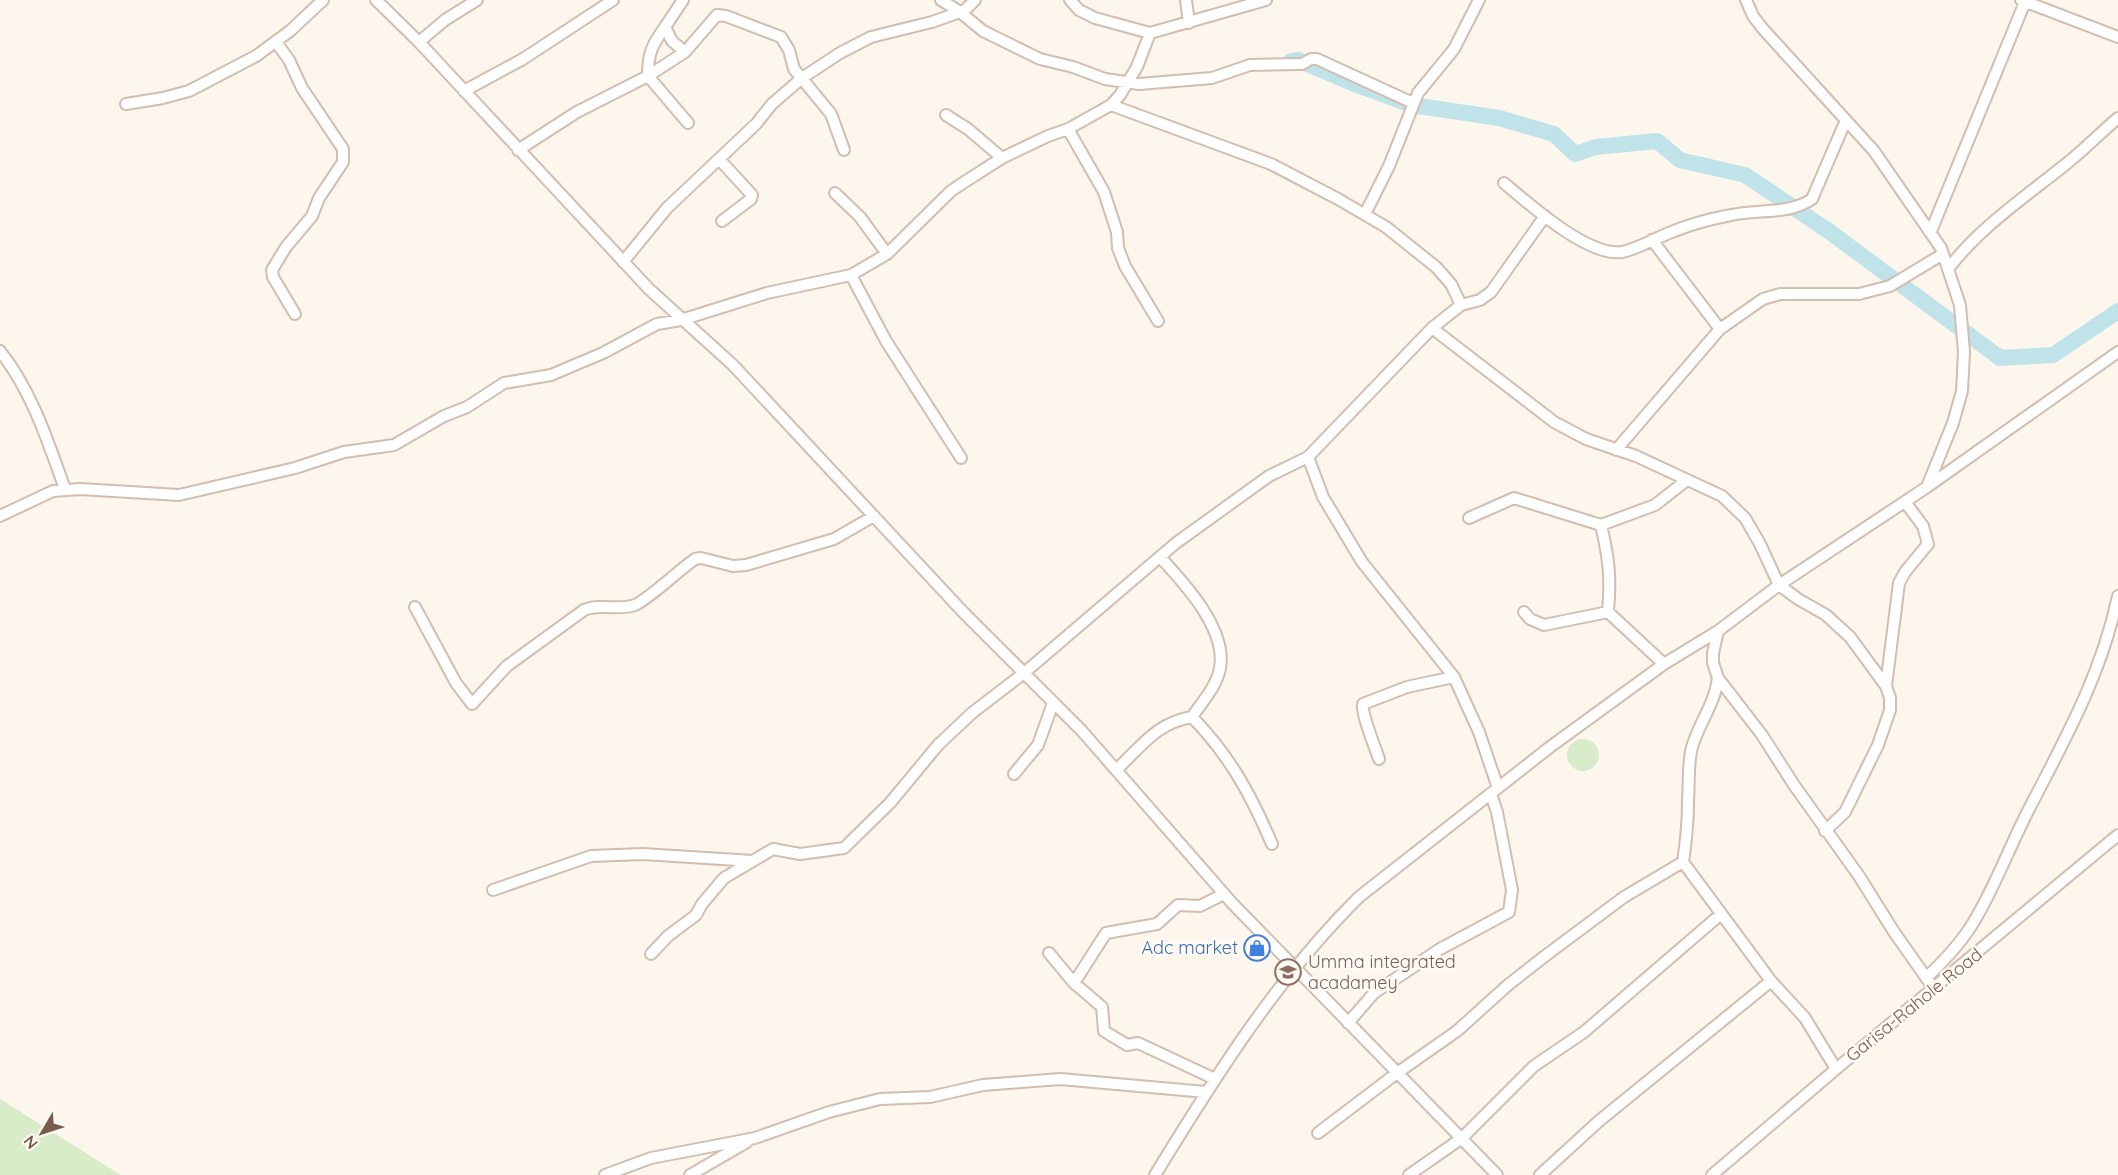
<svg xmlns="http://www.w3.org/2000/svg" width="2118" height="1175" font-family="Quicksand,sans-serif">
	<style>
		.green { fill: #d8ecc9 }
		.lines { fill: none; stroke-linecap: round; stroke-linejoin: round }
		.river { stroke: #bfe3e8; stroke-width: 16 }
		.minor-casing { stroke: #d1beb0; stroke-width: 14 }
		.minor { stroke: #fff; stroke-width: 10 }
		.labels { text-anchor: middle; stroke-width: 5; stroke-linejoin: round; paint-order: stroke }
		.shop-label { font-size: 18px; fill: #366cbe; stroke: #fffaf3; text-anchor: end }
		.education-label { font-size: 18px; fill: #785e54; stroke: #fffaf3; text-anchor: start }
		.street-label { font-size: 18px; fill: #7a5c4d; stroke: #fffaf3 }
	</style>
	<rect width="100%" height="100%" fill="#fdf6ec"/>
	<path class="green" d="M1567 755a16 16 0 1 1 32 0a16 16 0 1 1-32 0Z
		M0 1099 121 1175H0Z"/>
	<g class="lines">
		<path class="river" d="M1291 61 1298 60 1360 86 1412 105 1499 118 1554 134 1575 154 1596 147 1657 141 1680 160 1745 175 1830 232 2000 358 2053 355 2118 311"/>
		<g class="minor-casing">
			<path id="minor" d="M376 0 419 42 649 289 733 365 963 612 1082 731 1232 903 1497 1175
				M683 0 665 27 672 41 685 52
				M975 0 965 10 960 12 983 31 1040 59 1073 67 1105 79 1139 84 1212 78 1250 65 1302 64 1311 59H1317L1413 103
				M1070 0 1079 10 1095 18 1150 33 1266 0
				M1186 0 1189 23
				M1746 0 1753 16 1763 29 1874 151 1941 248 1960 305 1964 352 1962 391 1953 423 1927 487
				M2021 0 2118 37
				M665 27C652 45 648 53 648 76L688 123
				M276 42 289 60 302 88 343 149V162L319 198 312 216 286 247 272 270 273 277 295 314
				M419 42 445 20 477 0
				M464 91 523 59 613 0
				M126 104 163 98 189 91 256 56 290 31 323 0
				M1111 105 1271 164 1338 199 1386 227 1436 267 1451 284 1461 305
				M946 115 968 129 1002 158
				M1068 129 1104 192 1117 232 1118 248 1125 266 1158 321
				M518 150 577 112 648 76 685 52 717 15 726 16 781 37 789 50 794 69 831 114 844 150
				M719 159 752 195 751 199 722 221
				M1504 183C1529 204 1588 257 1622 252 1637 249 1654 239 1669 233 1688 225 1710 219 1731 215 1757 209 1789 215 1812 199L1846 120
				M835 193 860 217 887 254
				M1365 214 1389 166 1418 93 1454 49 1479 0
				M1931 231 2025 2
				M1652 240 1720 329
				M623 262 667 208 756 124 772 104 802 78 840 53 871 37 932 22 960 12 941 0
				M1948 269C1980 227 2025 197 2066 164 2084 150 2100 133 2118 118
				M851 275 886 341 961 458
				M1432 328 1461 305 1480 300 1491 292 1545 216
				M0 351C32 391 48 442 65 489
				M1616 450 1720 329 1763 299 1780 294H1859L1890 286 1943 254
				M1308 457 1323 497 1362 562 1454 677 1479 732 1498 788
				M0 516 53 491 80 489 179 495 295 468 344 452 394 445 444 416 467 407 504 383 551 375 603 353 657 324 681 320 767 293 851 275 887 254 951 191 966 181 1002 158 1048 136 1068 129 1111 105 1120 95 1137 67 1150 33
				M1469 518 1514 498 1601 525
				M1160 557C1185 584 1227 629 1220 668 1217 686 1202 702 1192 717
				M415 607 456 683 472 704 507 666 584 610C600 603 618 611 635 605 650 598 679 570 695 559L701 558 733 566 746 565 834 539 874 516
				M1524 612 1530 619 1544 625 1608 612
				M1718 631 1713 653V663L1718 678 1762 735 1794 785 1859 876 1894 932 1930 983
				M1664 664 1608 612C1611 577 1609 559 1601 525L1655 505 1687 480
				M1886 686 1899 583 1905 572 1928 544 1923 526 1905 502
				M1379 759C1375 747 1361 713 1363 704L1407 687 1454 677
				M1116 770C1142 746 1156 723 1192 717 1230 756 1251 795 1272 844
				M1014 774 1038 745 1053 703
				M1683 862 1771 981 1805 1018 1836 1069
				M493 890 591 856 643 854 753 861
				M1049 953 1074 983
				M651 954 668 936 696 915 702 904 724 878 773 849 800 854 844 848 890 803 938 745 972 713 1024 673 1176 543 1269 476 1308 457 1432 328 1554 422 1586 439 1636 456 1722 496 1745 518 1760 544 1779 585 1798 599 1826 615 1850 637 1886 686 1890 698V710L1878 745 1845 812 1825 831
				M1926 978C1945 960 1964 940 1976 918 1996 884 2010 846 2028 811 2065 739 2101 676 2118 596
				M1348 1023 1374 993 1440 949 1509 912 1512 890 1497 812 1491 794
				M1215 1079 1138 1043 1127 1045 1104 1031 1102 1007 1074 983 1106 933 1157 924 1178 905 1200 906 1224 894
				M1318 1133 1397 1073 1457 1031 1508 985 1545 956 1624 897 1683 862C1686 842 1688 822 1688 802 1689 785 1688 768 1691 751 1697 725 1715 705 1718 678
				M605 1175 651 1158 755 1138 829 1112 880 1099 930 1097 983 1085 1060 1079 1206 1092
				M690 1175 747 1142
				M1155 1175C1215 1077 1277 978 1359 897L1550 747 1664 664 1718 631 1779 585 1927 487 2118 352
				M1409 1175 1462 1138 1534 1066 1584 1032 1721 914
				M1540 1175 1599 1121 1771 981
				M1712 1175 1836 1069 2118 835"/>
		</g>
		<use href="#minor" class="minor"/>
	</g>
	<defs>
		<g id="shop-ring" transform="scale(1.35)"><circle r="9.5" fill="#fffaf3" stroke="#3f7fe0" stroke-width="1.5"/><path d="M-5-2.5h2.3a2.7 3.5 0 0 1 5.4 0H5L5.5 6h-11ZM-1.5-2.5h3a1.5 2.3 0 0 0-3 0Z" fill="#3f7fe0"/></g>
		<g id="school-ring" transform="scale(1.35)"><circle r="9.5" fill="#fffaf3" stroke="#8d6e63" stroke-width="1.5"/><path d="M0-5L7-2L0 1L-7-2ZM-4 1L0 2.5L4 1V4Q0 6-4 4Z" fill="#8d6e63"/></g>
	</defs>
	<g fill-rule="evenodd">
		<use href="#shop-ring" x="1257" y="948"/>
		<use href="#school-ring" x="1288" y="972"/>
	</g>
	<g class="labels">
		<g class="shop-label">
			<text x="1238" y="954">Adc market</text>
		</g>
		<g class="education-label">
			<text x="1308" y="968">Umma integrated<tspan x="1308" dy="21">acadamey</tspan></text>
		</g>
		<g class="street-label">
			<text transform="translate(1914 1005) rotate(-39)" y="6">Garisa-Rahole Road</text>
		</g>
	</g>
	<g transform="translate(42 1133) rotate(231)" stroke="#fffaf3" stroke-width="4.5" paint-order="stroke">
	<path d="M0-4.5L10 22L0 15L-10 22Z" fill="#7a5c4d"/>
	<text y="-9" font-size="16" font-weight="bold" text-anchor="middle" fill="#7a5c4d">N</text>
	</g>
</svg>
